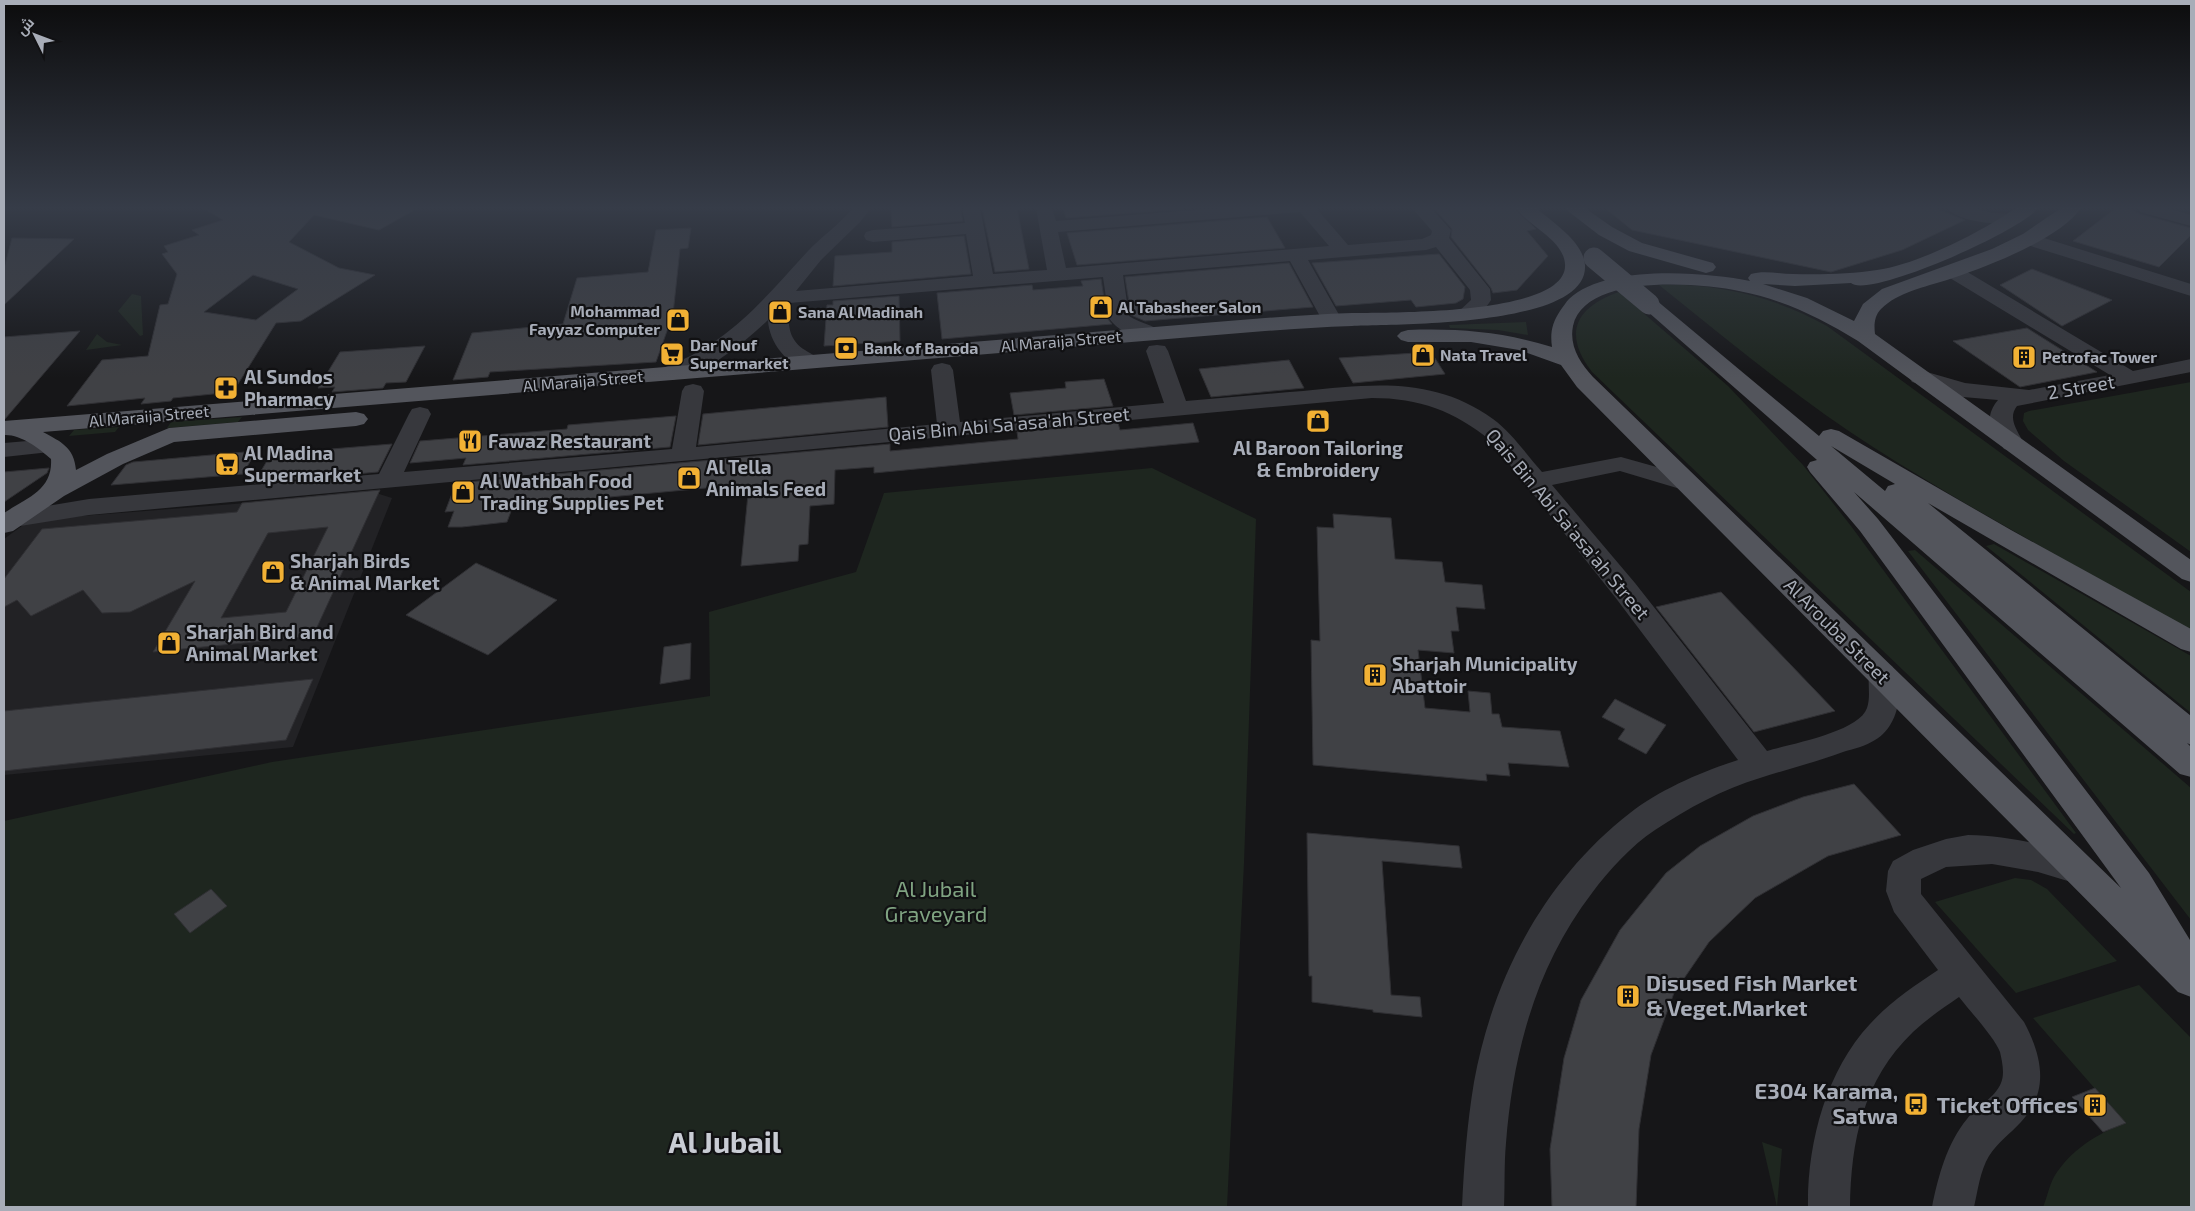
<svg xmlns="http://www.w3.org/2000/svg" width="2195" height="1211" font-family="'Exo 2',Cairo,sans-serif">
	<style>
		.built { fill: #222225 }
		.green { fill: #1e261f }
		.building { fill: #404145; stroke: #303034; fill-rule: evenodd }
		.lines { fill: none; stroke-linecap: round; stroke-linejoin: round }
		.minor { fill: #37383d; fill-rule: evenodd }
		.major { fill: #53555c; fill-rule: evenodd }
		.major-bridge { stroke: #53555c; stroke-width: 21 }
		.labels { text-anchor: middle; stroke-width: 4.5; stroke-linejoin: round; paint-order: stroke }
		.far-poi-label { font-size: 16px; font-weight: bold; fill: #a8adb8; stroke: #111113; text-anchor: start }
		.far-street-label { font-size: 16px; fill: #a8adb8; stroke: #111113 }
		.poi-label { font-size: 19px; font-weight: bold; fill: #a8adb8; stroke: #111113; text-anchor: start }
		.street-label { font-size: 19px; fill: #a8adb8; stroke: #111113 }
		.near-park-label { font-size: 22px; fill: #7fa381; stroke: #111113 }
		.near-poi-label { font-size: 22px; font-weight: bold; fill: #a8adb8; stroke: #111113; text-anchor: end }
		.near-district-label { font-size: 29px; font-weight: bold; fill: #c9ccd4; stroke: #111113 }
	</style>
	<rect width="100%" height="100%" fill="#161618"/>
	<path class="built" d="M376 493 392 498 293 747 4 775V539L30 520Z"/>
	<path class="green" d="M1659 285C1718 283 1775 297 1827 326L2191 592V630C2085 570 1976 513 1873 447 1798 399 1729 341 1659 285Z
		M1619 292 1728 386 1803 465 1851 526 2076 833 2074 834 1592 372C1562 333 1576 307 1619 292Z
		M132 294 141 296 143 335 140 336 118 311Z
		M1526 322 1528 335 1498 330 1450 328 1449 325Z
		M97 334 107 342 122 345 86 350Z
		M2191 382V552L2064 461 2028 430 2023 421 2024 413 2029 411Z
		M242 417 238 422 167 428 171 422Z
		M119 427 115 432 69 436 74 430Z
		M1152 468 1256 519 1244 863 1227 1207H4V821L272 762 710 696 709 612 856 572 884 493Z
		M1994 544 2191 656V713L1986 546Z
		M1915 550 2191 788V920L1908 551Z
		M2015 878 2031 880 2047 889 2117 961 2016 993 1935 902Z
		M2139 985 2191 1038V1207H2043C2047 1198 2049 1186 2054 1177 2070 1150 2097 1134 2125 1123L2033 1018Z
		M1762 1142 1782 1149 1777 1207Z"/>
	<path class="building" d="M203 208H418L379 230 314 215 289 242 339 268 375 275 301 321 276 323 233 392 173 398 171 401 141 404 145 398 67 406 102 360 148 356 160 305 168 304 177 274 162 254 168 252 164 246 199 235 192 230 223 220ZM253 275 298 289 256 320 204 312Z
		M891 208H960L963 221 892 227Z
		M982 208H1017L1029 269 995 272Z
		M1063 208H1193L1066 218Z
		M1434 208H1514L1536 229 1527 231 1548 256 1517 290 1493 293 1491 288 1451 237 1452 229Z
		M1605 208H1935L1965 220 1902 250 1831 272 1632 230Z
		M2116 208H2128L2140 214 2191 228V235L2159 267 2073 241Z
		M1267 217 1285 248 1077 265 1067 233Z
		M691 228 688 248 680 249 673 314 656 362 490 372 488 377 453 380 472 333 563 324 577 278 648 272 656 230Z
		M964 236 971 274 833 286 835 256 892 252V242Z
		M12 238 74 239 4 305V268Z
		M1439 254 1465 287 1463 299 1456 303 1416 307 1411 300 1336 306 1312 263Z
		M1289 263 1313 307 1145 321 1131 315 1125 277Z
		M2032 269 2112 300 2062 326 2000 285Z
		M1101 279 1107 318 1112 324 942 339 937 293 1032 285 1033 290 1083 286 1081 281Z
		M899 296 900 341 824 346 827 305H833V301Z
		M2027 328 2097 372 2020 387 1953 341Z
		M80 331 5 419H4V337Z
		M425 346 406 382 386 383 383 388 332 392 335 387 318 388 340 352Z
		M1431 352 1445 374 1353 383 1339 358Z
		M1289 360 1304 388 1211 397 1199 369Z
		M1104 379 1113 406 1014 415 1010 393 1066 388 1065 382Z
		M886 397 888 427 698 445 703 414Z
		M676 416 670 447 463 465 466 458 410 463 420 441 567 429 568 425Z
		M1118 423 1120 430 1193 423 1199 442 874 473V467L835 470 834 504 810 506 808 544 799 545 798 561 741 566 749 484 513 506 507 522 462 527H448L454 511 445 512 456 483 890 444V451L1018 439 1017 432Z
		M392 444 378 472 254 483 271 454Z
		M256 451 243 474 111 485 126 465 133 462Z
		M49 468 47 473 4 502V472Z
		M380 490 313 636 153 652 195 581 130 612 102 613 83 590 31 616 17 600 4 607V579L42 529 237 512 242 503ZM328 527 286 612 221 618 268 533Z
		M1333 514 1391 518 1395 559 1442 562 1445 582 1482 585 1485 609 1456 607 1459 631H1451L1454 653 1418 650 1425 708 1470 712 1468 691 1490 693 1492 714H1499L1502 727 1560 731 1569 767 1508 763 1510 776 1486 774 1487 781 1313 765 1311 640 1320 641 1317 527 1334 528Z
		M476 563 557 600 488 655 406 615Z
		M1721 592 1835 711 1754 732 1656 607Z
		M691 643 690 679 660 684 664 647Z
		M313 679 286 740 4 771V711Z
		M1615 699 1666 725 1646 754 1618 739 1625 729 1602 717Z
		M1854 784 1901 835 1828 856 1755 898 1709 942 1674 993 1651 1055 1639 1129 1636 1207H1552L1550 1149 1564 1058 1581 1000 1620 930 1666 873 1700 846 1753 816 1803 797Z
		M1307 833 1459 846 1462 868 1382 861 1391 995 1420 997 1422 1017 1373 1012V1010L1312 1002V976H1309Z
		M211 889 227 906 190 933 174 914Z
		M2095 1088 2126 1123 2103 1132 2072 1097Z"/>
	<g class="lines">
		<path class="minor" d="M853 208H871L860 222 821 260 796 291 973 276 966 234 873 242 866 240 864 236 866 232 873 230 965 223 962 208H980L993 274 1047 270 1036 208H1052L1056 221 1220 208H1316L1348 245 1422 239 1431 235 1432 231 1412 208H1431L1451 230 1449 238 1490 289 1491 300C1483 312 1476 321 1460 317L1457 313 1471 300 1470 290 1436 247 1426 250 1308 260 1342 320 1339 324 1332 326 1325 324 1322 320 1290 261 1123 275 1129 316C1138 323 1155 324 1162 334L1158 338C1142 343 1118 332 1109 318L1103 277 789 303C788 322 787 339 805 350 811 354 817 356 821 362L818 367C791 373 769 344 768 320 746 341 692 387 660 379L657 374 660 369C728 345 761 302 808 251 822 236 840 224 853 208ZM1300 212 1329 246 1066 268 1058 232Z
			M1947 208H1974L1992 213 2021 214 2024 218 2021 222C2005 226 1958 223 1947 208Z
			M2137 208H2167L2191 215V226L2140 212Z
			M2028 233 2191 284V296L2021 243 2019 239 2021 235Z
			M1952 265 1959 267 2133 371 2191 359V372L2017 406C2007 419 2018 431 2024 444L2020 449 2012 451 2004 449C1991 431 1983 418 1998 400L1963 397 1912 382 1909 377 1912 372 1920 370 1965 383 2029 390 2110 375 1945 275 1942 271 1945 267Z
			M1157 345 1165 346 1168 351 1186 401C1225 398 1264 394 1303 391 1371 384 1434 376 1493 419 1512 433 1526 454 1542 472L1621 457 1696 478 1699 483 1696 488 1687 491 1620 471 1552 485 1635 583 1767 751C1790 744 1859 732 1867 708 1872 693 1865 679 1872 666L1882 663 1892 666C1905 690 1899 726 1875 740 1866 746 1853 749 1843 752 1816 762 1788 769 1760 778 1723 789 1688 808 1655 830 1631 846 1609 870 1592 893 1536 966 1513 1053 1506 1143 1504 1164 1505 1186 1504 1207H1462C1464 1165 1467 1124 1474 1082 1493 977 1545 879 1630 813 1659 790 1703 771 1738 760L1615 597 1491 441C1455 411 1419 398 1372 398L89 515 14 527 4 523 5 513 89 499 379 474 409 414 412 409 420 407 428 409 431 414 404 472 672 449 682 391 685 386 693 384 701 386 704 391 696 447 937 424 931 370 934 365 942 363 950 365 953 370 960 422 1164 403 1146 351 1149 346Z
			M51 439 59 441 63 446 59 451 4 457V443Z
			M1968 835C2012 836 2052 846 2093 861L2098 871 2093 881 2081 885 2038 872 1992 864 1946 867 1921 879V894L2024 1022C2042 1056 2050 1091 2021 1122 2010 1134 1998 1142 1989 1156 1980 1171 1978 1190 1974 1207H1932C1938 1177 1947 1143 1967 1119 1977 1106 1995 1098 2001 1083 2005 1074 2002 1061 2000 1052 1995 1038 1969 1010 1959 997 1943 1008 1927 1019 1913 1032 1863 1080 1851 1141 1850 1207H1808C1807 1144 1826 1071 1870 1024 1890 1002 1914 986 1938 970L1894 912 1886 891 1888 871 1893 861 1913 850 1946 839Z"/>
		<path class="major" d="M1516 208H1536C1552 222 1583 241 1585 265 1589 328 1392 324 1352 326 1323 327 1294 329 1265 331L43 432C61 442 74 447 76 470L107 454 169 428 356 412 364 414 368 419 364 424 356 426 174 442 123 464 64 496 13 531 4 533V513C27 498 53 490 51 459 39 448 20 434 4 435V421L1265 318C1294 316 1323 314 1352 313 1385 312 1569 316 1565 264 1563 239 1529 227 1516 208Z
			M1564 208H1585L1612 227 1642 243 1713 263 1716 267 1713 271 1706 273 1629 251 1599 235Z
			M2016 208H2038C2022 231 1868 299 1851 283L1795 286 1763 284 1807 298 1854 321 1863 304 1882 289 1992 249 2023 234 2061 208H2081C2059 240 1983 268 1947 280 1925 287 1898 292 1881 309 1874 316 1874 326 1875 334L2191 560V582L2182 579 1858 341C1821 318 1782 299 1739 291 1700 283 1585 273 1573 326 1569 346 1580 363 1593 377L2121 888 1860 531 1810 472 1807 467 1810 462 1817 460 1639 304 1642 300 1649 298 1656 300 1819 436 1823 431 1831 429 1839 431 2011 530 2191 629V652L2181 649 1928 503 2191 716V745L2187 743 2191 747V777L2180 774 1854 492 1878 519 2149 873 2190 940 2191 997 2178 992 1577 387 1561 365 1519 350 1471 342H1408L1401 340 1397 336 1401 332 1408 330C1458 328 1504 332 1552 347 1550 333 1552 323 1560 311 1563 307 1566 302 1569 299 1606 264 1705 272 1750 281L1748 278 1751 274C1764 270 1779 274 1793 274 1818 275 1852 274 1877 270 1919 264 1981 232 2016 208ZM1831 446 1895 484 1888 486 1885 491Z"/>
		<path class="major-bridge" d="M1594 258 1649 304"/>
	</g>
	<linearGradient id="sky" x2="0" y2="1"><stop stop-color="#0c0c0d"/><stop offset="0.55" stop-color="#363c48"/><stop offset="1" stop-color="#363c48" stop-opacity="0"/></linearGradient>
	<rect width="2195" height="378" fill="url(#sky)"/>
	<defs>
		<g id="shop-square" transform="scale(1.25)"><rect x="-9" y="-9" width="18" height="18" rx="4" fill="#f2b134" stroke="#111113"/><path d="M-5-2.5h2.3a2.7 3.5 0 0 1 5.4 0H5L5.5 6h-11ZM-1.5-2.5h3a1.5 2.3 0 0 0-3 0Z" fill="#111"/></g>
		<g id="bank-square" transform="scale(1.25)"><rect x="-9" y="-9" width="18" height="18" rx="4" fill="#f2b134" stroke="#111113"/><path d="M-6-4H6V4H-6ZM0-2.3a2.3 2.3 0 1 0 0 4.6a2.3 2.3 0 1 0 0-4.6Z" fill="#111"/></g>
		<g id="supermarket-square" transform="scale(1.25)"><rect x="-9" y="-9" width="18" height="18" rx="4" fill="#f2b134" stroke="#111113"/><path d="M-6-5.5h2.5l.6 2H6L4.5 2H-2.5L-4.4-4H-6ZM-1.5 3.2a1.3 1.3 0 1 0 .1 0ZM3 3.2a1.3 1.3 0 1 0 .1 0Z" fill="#111"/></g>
		<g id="building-square" transform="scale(1.25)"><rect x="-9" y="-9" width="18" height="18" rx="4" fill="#f2b134" stroke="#111113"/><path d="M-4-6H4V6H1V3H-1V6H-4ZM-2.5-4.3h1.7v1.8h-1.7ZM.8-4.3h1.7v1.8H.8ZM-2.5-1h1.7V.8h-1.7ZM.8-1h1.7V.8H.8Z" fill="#111"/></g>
		<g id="pharmacy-square" transform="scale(1.25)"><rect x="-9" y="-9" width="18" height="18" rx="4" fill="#f2b134" stroke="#111113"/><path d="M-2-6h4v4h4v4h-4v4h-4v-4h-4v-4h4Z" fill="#111"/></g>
		<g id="restaurant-square" transform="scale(1.25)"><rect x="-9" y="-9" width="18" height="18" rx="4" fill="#f2b134" stroke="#111113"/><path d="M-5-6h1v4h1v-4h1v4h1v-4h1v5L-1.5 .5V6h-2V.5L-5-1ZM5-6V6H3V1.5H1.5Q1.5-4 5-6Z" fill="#111"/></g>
		<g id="bus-square" transform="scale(1.25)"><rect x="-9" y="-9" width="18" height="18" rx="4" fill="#f2b134" stroke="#111113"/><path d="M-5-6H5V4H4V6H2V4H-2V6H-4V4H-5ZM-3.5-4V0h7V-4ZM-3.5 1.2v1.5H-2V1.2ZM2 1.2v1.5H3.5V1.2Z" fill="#111"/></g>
	</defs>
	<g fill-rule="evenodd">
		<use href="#shop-square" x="1101" y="307"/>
		<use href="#shop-square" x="780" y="312"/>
		<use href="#shop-square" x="678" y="320"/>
		<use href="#bank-square" x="846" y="348"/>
		<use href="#supermarket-square" x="672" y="354"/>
		<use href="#shop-square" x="1423" y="355"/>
		<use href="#building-square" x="2024" y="357"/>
		<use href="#pharmacy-square" x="226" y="388"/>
		<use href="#shop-square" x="1318" y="421"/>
		<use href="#restaurant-square" x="470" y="441"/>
		<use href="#supermarket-square" x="227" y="464"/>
		<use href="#shop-square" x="689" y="478"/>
		<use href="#shop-square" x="463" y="492"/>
		<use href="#shop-square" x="273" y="572"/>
		<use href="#shop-square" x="169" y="643"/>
		<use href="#building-square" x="1375" y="675"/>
		<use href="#building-square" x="1628" y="996"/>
		<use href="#bus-square" x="1916" y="1104"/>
		<use href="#building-square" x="2095" y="1105"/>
	</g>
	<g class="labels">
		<g class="far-poi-label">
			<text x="1118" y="313">Al Tabasheer Salon</text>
			<text x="660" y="317" text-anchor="end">Mohammad<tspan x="660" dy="18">Fayyaz Computer</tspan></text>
			<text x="798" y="318">Sana Al Madinah</text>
			<text x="690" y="351">Dar Nouf<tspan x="690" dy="18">Supermarket</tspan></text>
			<text x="864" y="354">Bank of Baroda</text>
			<text x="1440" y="361">Nata Travel</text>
			<text x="2042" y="363">Petrofac Tower</text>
		</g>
		<g class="far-street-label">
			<text transform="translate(1061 341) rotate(-5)" y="6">Al Maraija Street</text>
			<text transform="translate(583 381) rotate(-5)" y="6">Al Maraija Street</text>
			<text transform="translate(149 416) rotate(-5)" y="6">Al Maraija Street</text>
		</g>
		<g class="poi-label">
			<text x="244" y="384">Al Sundos<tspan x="244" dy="22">Pharmacy</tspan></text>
			<text x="488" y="448">Fawaz Restaurant</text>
			<text x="1318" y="455" text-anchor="middle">Al Baroon Tailoring<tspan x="1318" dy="22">&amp; Embroidery</tspan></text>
			<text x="244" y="460">Al Madina<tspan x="244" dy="22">Supermarket</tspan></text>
			<text x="706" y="474">Al Tella<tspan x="706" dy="22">Animals Feed</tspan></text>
			<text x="480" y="488">Al Wathbah Food<tspan x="480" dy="22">Trading Supplies Pet</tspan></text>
			<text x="290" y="568">Sharjah Birds<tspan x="290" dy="22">&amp; Animal Market</tspan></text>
			<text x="186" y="639">Sharjah Bird and<tspan x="186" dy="22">Animal Market</tspan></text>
			<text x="1392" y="671">Sharjah Municipality<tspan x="1392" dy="22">Abattoir</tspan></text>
		</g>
		<g class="street-label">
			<text transform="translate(2081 387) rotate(-10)" y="7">2 Street</text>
			<text transform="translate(1009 424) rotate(-5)" y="7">Qais Bin Abi Sa'asa'ah Street</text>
			<text transform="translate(1568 524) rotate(50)" y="7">Qais Bin Abi Sa'asa'ah Street</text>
			<text transform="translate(1837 631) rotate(45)" y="7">Al Arouba Street</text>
		</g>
		<g class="near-park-label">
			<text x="936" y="897">Al Jubail<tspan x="936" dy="25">Graveyard</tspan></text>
		</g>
		<g class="near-poi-label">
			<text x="1646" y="991" text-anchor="start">Disused Fish Market<tspan x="1646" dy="25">&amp; Veget.Market</tspan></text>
			<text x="1898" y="1099">E304 Karama,<tspan x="1898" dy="25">Satwa</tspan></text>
			<text x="2078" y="1113">Ticket Offices</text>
		</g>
		<g class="near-district-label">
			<text x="725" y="1153">Al Jubail</text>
		</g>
	</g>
	<rect width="2195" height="1211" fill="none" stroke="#a8adb8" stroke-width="10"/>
	<g transform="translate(35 35) rotate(312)" stroke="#111113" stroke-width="4" paint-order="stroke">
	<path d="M0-4L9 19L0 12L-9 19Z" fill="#a8adb8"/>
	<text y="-8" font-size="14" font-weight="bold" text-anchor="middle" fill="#a8adb8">ش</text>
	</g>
</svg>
